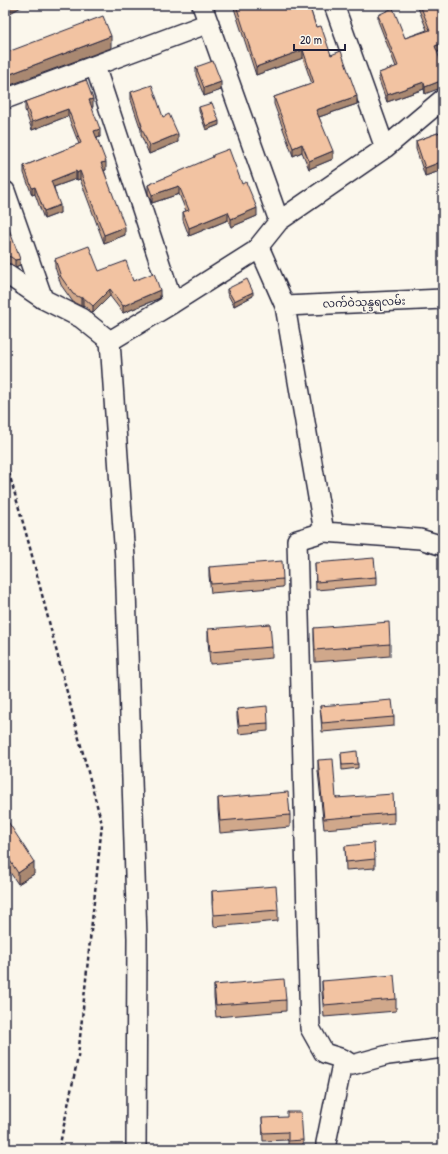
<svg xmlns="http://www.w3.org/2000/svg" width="448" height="1154" font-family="'Patrick Hand','Noto Sans Myanmar',sans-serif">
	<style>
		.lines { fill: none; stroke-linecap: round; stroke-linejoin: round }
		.minor-casing { stroke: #22223b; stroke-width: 22 }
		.path { stroke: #22223b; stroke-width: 2.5; stroke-dasharray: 4 3; stroke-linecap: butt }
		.minor { stroke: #fbf7ec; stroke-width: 19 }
		.wall { fill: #d0a88b; stroke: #22223b }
		.shaded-wall { fill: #a98871; stroke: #22223b }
		.building { fill: #f2c3a2; stroke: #22223b }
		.labels { text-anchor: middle; stroke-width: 3; stroke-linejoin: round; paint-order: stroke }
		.street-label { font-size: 11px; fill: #22223b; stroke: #fbf7ec }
	</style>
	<rect width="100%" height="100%" fill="#fbf7ec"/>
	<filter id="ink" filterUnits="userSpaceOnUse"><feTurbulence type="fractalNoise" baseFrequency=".025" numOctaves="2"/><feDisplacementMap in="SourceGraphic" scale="8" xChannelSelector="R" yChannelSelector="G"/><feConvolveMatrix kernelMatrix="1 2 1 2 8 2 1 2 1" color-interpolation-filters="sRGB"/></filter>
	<g filter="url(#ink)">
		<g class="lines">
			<g class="minor-casing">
				<path id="minor" d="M202 5 279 221
					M334 5 385 148
					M95 66 173 303
					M5 99 209 23
					M5 191 43 299
					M259 247 285 306 324 532
					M5 273 43 299 81 318 110 341 125 558 137 938 136 1149
					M285 306 443 299
					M110 341 173 303 255 251 279 221 385 148 443 99
					M343 1059 324 1053 310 1028 297 540 324 532 420 539 443 546
					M326 1149V1143L343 1059 352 1065 388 1055 443 1048"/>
			</g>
			<path class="path" d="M5 459 29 544 77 731 102 824 78 1057 59 1149"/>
			<use href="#minor" class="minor"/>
		</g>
		<path class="wall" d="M233 5H309L316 27 357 104 319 117 333 159 309 169 302 152 293 156 274 104V97L312 84 303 58 256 75Z
			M417 5H441L443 50 438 52 425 94 424 89 387 102 379 80V73L396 67 378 21V15L405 38 427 30Z
			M196 67 221 90 204 96 196 75Z
			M131 92 163 117 178 142 149 154 141 135V130L131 100Z
			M25 102 93 107H91L100 137 97 138 106 170H104L125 235 104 243 80 179 77 180 76 179 54 187 60 213 44 219 35 194 32 195 24 173V166L79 144 68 116 32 130 25 110Z
			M199 107 219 125 206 130 199 111Z
			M443 131V170L425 176 416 149V141Z
			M213 155 242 184 257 216 231 227 228 220 189 236 183 220V212L186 211 179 194 152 203 148 193V185L213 158Z
			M5 218 20 265 15 267 11 264 5 263Z
			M55 259 133 281 160 298 123 313 110 296 93 313 83 305 81 306 73 302 61 285 55 267Z
			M227 289 253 296 234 306 227 293Z
			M315 563 376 577V585L316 590Z
			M209 567 283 579V587L211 593 209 576Z
			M314 628 390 644V656L315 662 314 640Z
			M208 629 272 647V658L210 664 208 641Z
			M320 706 394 717V726L322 732Z
			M237 709 268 723V731L239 734 237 717Z
			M341 753 358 764V768L342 770Z
			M318 760 336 798 394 813V823L324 829 318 771Z
			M218 798 290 815V827L220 833 218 810Z
			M5 817 34 874 18 884 5 865Z
			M345 846 375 859V868L346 870Z
			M212 891 278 910V921L214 927 212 903Z
			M322 981 396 999V1011L324 1017 322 993Z
			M214 985 286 1000V1011L216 1017 214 997Z
			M262 1118 303 1140V1149H288V1140L263 1141Z"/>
		<path class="shaded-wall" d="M5 5H23V6L5 16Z
			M111 36V48L5 87V76Z
			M443 43V50L435 53V46Z
			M303 50V58L256 75V67Z
			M443 80V87L425 94V87Z
			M221 82V90L204 96V88Z
			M424 82V89L387 102V95Z
			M357 96V104L316 118V110Z
			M93 99V107L89 108V100Z
			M68 109V116L32 130V122Z
			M219 121V125L206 130V126Z
			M100 129V137L94 139V131Z
			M178 134V142L149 154V146Z
			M302 144V152L293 156V148Z
			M333 151V159L309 169V161Z
			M443 161V170L425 176V168Z
			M106 162V170L101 171V163Z
			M76 171V179L51 188V181Z
			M80 171V179L77 180V173Z
			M179 186V194L152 203V195Z
			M35 187V194L32 195V188Z
			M60 205V213L44 219V211Z
			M257 208V216L231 227V219Z
			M228 212V220L189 236V228Z
			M125 227V235L104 243V235Z
			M20 259V265L15 267V260Z
			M110 289V296L93 313V306Z
			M160 290V298L123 313V306Z
			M253 292V296L234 306V301Z
			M83 297V305L81 306V298Z
			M34 862V874L18 884V873Z"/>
		<path class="building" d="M236 5H309L316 27 321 26 331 55 341 51 357 96 316 110 333 151 309 161 302 144 293 148 274 97 314 83 303 50 256 67Z
			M420 5H441L443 11V43L435 46 443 67V80L425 87 424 82 387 95 379 73 398 66 378 15 393 8 405 38 430 30Z
			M103 16 111 36 5 76V53Z
			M213 61 221 82 204 88 196 67Z
			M86 80 93 99 89 100 100 129 94 131 106 162 101 163 125 227 104 235 80 171 77 173 76 171 51 181 60 205 44 211 35 187 32 188 24 166 81 143 68 109 32 122 25 102Z
			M152 85 163 117 169 114 178 134 149 146 141 126H142L131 92Z
			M212 103 219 121 206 126 199 107Z
			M443 131V161L425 168 416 141Z
			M229 149 242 184 246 182 257 208 231 219 228 212 189 228 183 212 189 210 179 186 152 195 148 185 213 157V155Z
			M5 218 20 259 15 260 11 257 5 256Z
			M89 246 99 271 126 261 133 281 154 273 160 290 123 306 110 289 93 306 83 297 81 298 73 294 61 277 55 259Z
			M247 279 253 292 234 301 227 289Z
			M374 558 376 577 316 582 315 563Z
			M282 561 283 579 211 584 209 567Z
			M389 622 390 644 315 650 314 628Z
			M270 624 272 647 210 652 208 629Z
			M392 700 394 717 322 723 320 706Z
			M267 706 268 723 239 725 237 709Z
			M357 751 358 764 342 765 341 753Z
			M333 759 336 798 393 794 394 813 324 819 318 760Z
			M288 792 290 815 220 821 218 798Z
			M5 817 34 862 18 873 5 853Z
			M374 843 375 859 346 862 345 846Z
			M276 886 278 910 214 915 212 891Z
			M394 975 396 999 324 1005 322 981Z
			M284 979 286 1000 216 1005 214 985Z
			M287 1112H301L303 1140 288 1141V1132L263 1133 262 1118 287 1117Z"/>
	</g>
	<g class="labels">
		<g class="street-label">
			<text transform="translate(364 302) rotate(-2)" y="4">လက်ဝဲသုန္ဒရလမ်း</text>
		</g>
	</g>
	<rect width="448" height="1154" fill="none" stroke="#fbf7ec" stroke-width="20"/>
	<rect x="10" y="10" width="428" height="1134" fill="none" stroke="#22223b" stroke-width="1.5" filter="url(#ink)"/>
	<path d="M294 44v6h51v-6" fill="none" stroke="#22223b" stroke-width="2"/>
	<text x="300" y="44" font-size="12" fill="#22223b" stroke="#fbf7ec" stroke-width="3" paint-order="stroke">20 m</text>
</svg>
